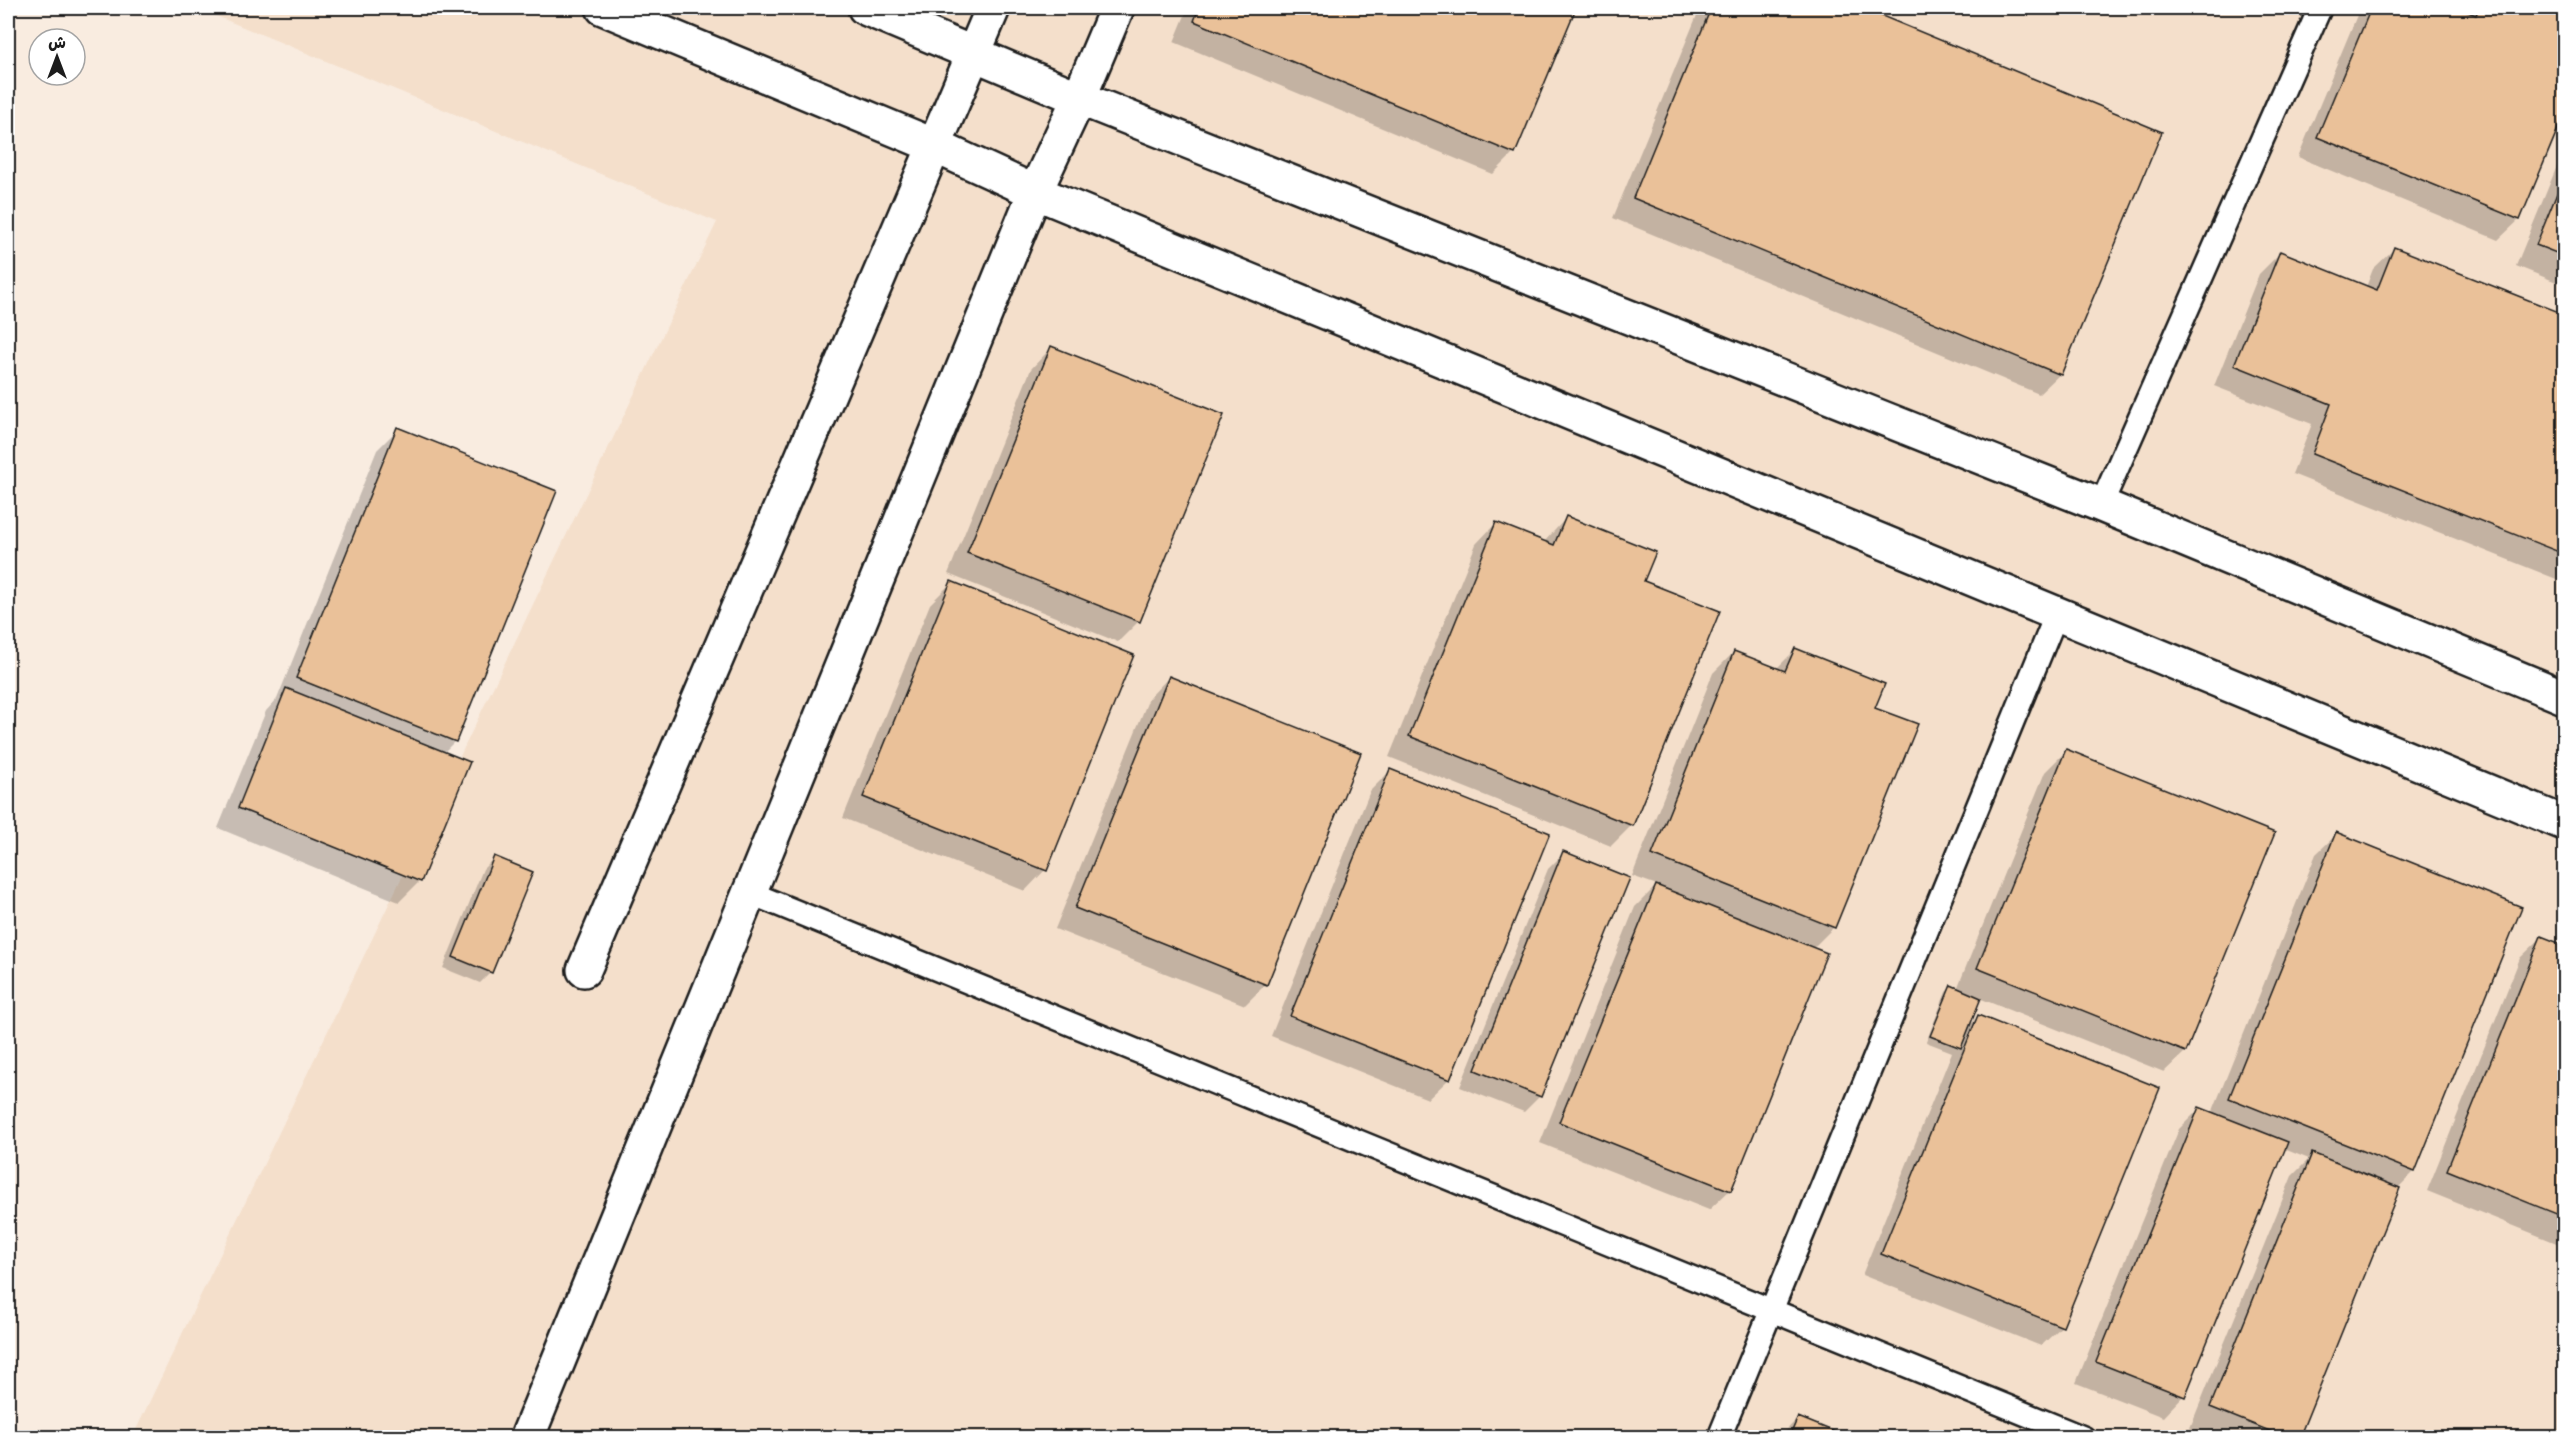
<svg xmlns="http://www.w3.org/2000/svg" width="2572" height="1445" font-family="Dekko,'Playpen Sans Arabic',sans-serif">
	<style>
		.built { fill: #f4dfcb }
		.shadow { fill: #0003 }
		.building { fill: #eac199; stroke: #1c1c1c; stroke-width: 1.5 }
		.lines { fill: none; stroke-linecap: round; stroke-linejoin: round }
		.lane-casing { stroke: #1c1c1c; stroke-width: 27 }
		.secondary-casing { stroke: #1c1c1c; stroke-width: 38 }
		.lane { stroke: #fff; stroke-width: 22 }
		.secondary { stroke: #fff; stroke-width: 33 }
	</style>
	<rect width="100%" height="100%" fill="#f9ece0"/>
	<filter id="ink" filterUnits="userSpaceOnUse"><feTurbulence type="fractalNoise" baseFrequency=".0167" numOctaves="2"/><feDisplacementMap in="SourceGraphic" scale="12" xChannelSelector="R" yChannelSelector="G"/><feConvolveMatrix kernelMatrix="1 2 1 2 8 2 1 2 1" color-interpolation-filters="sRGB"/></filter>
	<g filter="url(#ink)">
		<path class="built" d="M197 8H2564V1437L132 1438 717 222Z"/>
		<path class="shadow" d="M1188 8H1575L1514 153 1493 174 1174 42Z
			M1700 8H1859L2160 132 2060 374 2039 394 1613 218Z
			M2360 8H2453L2466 13 2468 8H2564V110L2519 220 2498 240 2298 157Z
			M2564 149V285L2516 266Z
			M2394 249 2564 316V582L2292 474 2312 424 2214 386 2259 274 2280 253 2366 287 2373 269Z
			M1051 348 1139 621 1118 642 948 574 1031 369Z
			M398 429 455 741 443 753 420 881 399 902 218 828 266 711 277 699 377 450Z
			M1566 518 1642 582 1632 825 1611 846 1389 757 1476 544 1496 523 1544 542Z
			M951 583 1132 656 1045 870 1025 891 843 818 930 604Z
			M1795 650 1873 708 1834 927 1812 949 1730 1190 1709 1210 1540 1143 1635 907 1657 885 1632 876 1713 673 1734 652 1776 669Z
			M1169 677 1266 984 1245 1005 1055 929 1149 698Z
			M2066 751 2273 834 2185 1052 2164 1072 1979 998 1967 1028 1978 1017 2062 1326 2041 1346 1862 1275 1952 1052 1926 1042 1946 992 1951 987 1957 989 2045 772Z
			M1391 770 1449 1079 1428 1099 1271 1036 1370 791Z
			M2337 834 2520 908 2414 1172 2397 1189 2298 1438H2215L2190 1428 2292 1176 2309 1159 2284 1149 2183 1396 2163 1417 2076 1383 2179 1129 2200 1108 2212 1113 2316 854Z
			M1564 853 1540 1096 1524 1112 1460 1087 1548 869Z
			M494 858 491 972 480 983 443 968 483 869Z
			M2541 938 2564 947V1246L2427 1191 2520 958Z
			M1798 1418 1846 1438H1779Z"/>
		<path class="building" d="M1199 8H1576L1515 154 1194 21Z
			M1711 8H1863L2162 132 2061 375 1633 198Z
			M2371 8H2457L2476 15 2479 8H2564V114L2520 220 2317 137Z
			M2564 176V256L2536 245Z
			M2394 247 2564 314V554L2312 454 2331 404 2234 365 2280 251 2377 290Z
			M1051 346 1224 415 1140 622 967 553Z
			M397 427 557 491 456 742 296 678Z
			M1566 516 1656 552 1644 581 1720 611 1633 826 1409 736 1496 522 1554 545Z
			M951 581 1134 655 1047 871 863 797Z
			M1795 648 1885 684 1875 708 1918 724 1835 928 1652 855 1734 651 1785 671Z
			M1169 676 1361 753 1267 985 1075 908Z
			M286 688 470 762 421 882 238 808Z
			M2066 749 2275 833 2186 1052 1977 968Z
			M1390 769 1550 833 1450 1080 1290 1016Z
			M2336 832 2522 907 2415 1172 2229 1098Z
			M1563 851 1630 878 1541 1097 1475 1070Z
			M494 856 533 872 492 973 453 957Z
			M1656 885 1827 953 1731 1191 1559 1122Z
			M2541 936 2564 945V1217L2447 1170Z
			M1951 985 1981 998 1961 1048 1930 1036Z
			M1978 1015 2160 1088 2063 1327 1881 1254Z
			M2199 1107 2288 1142 2185 1397 2096 1362Z
			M2312 1153 2400 1188 2299 1438H2287L2210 1407Z
			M1798 1417 1850 1438H1789Z"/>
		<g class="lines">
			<g class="lane-casing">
				<path id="lane" d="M2101 505 2320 8
					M748 892 2084 1438
					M1719 1438 2057 613"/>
			</g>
			<g class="secondary-casing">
				<path id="secondary" d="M603 8 935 146 1035 192 2564 823
					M865 8 1079 98 2101 505 2564 697
					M584 970 993 8
					M527 1438 1035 192 1079 98 1117 8"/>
			</g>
			<use href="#lane" class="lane"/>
			<use href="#secondary" class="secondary"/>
		</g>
	</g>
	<rect width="2572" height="1445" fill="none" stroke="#fff" stroke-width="30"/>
	<rect x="15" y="15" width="2542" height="1415" fill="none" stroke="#1c1c1c" stroke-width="2" filter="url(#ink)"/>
	<g transform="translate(57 57)"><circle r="28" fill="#ffffff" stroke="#a4a4a4" stroke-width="1.5"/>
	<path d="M0-4.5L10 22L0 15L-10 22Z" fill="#1c1c1c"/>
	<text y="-9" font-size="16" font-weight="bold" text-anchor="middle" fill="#1c1c1c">ش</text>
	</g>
</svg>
